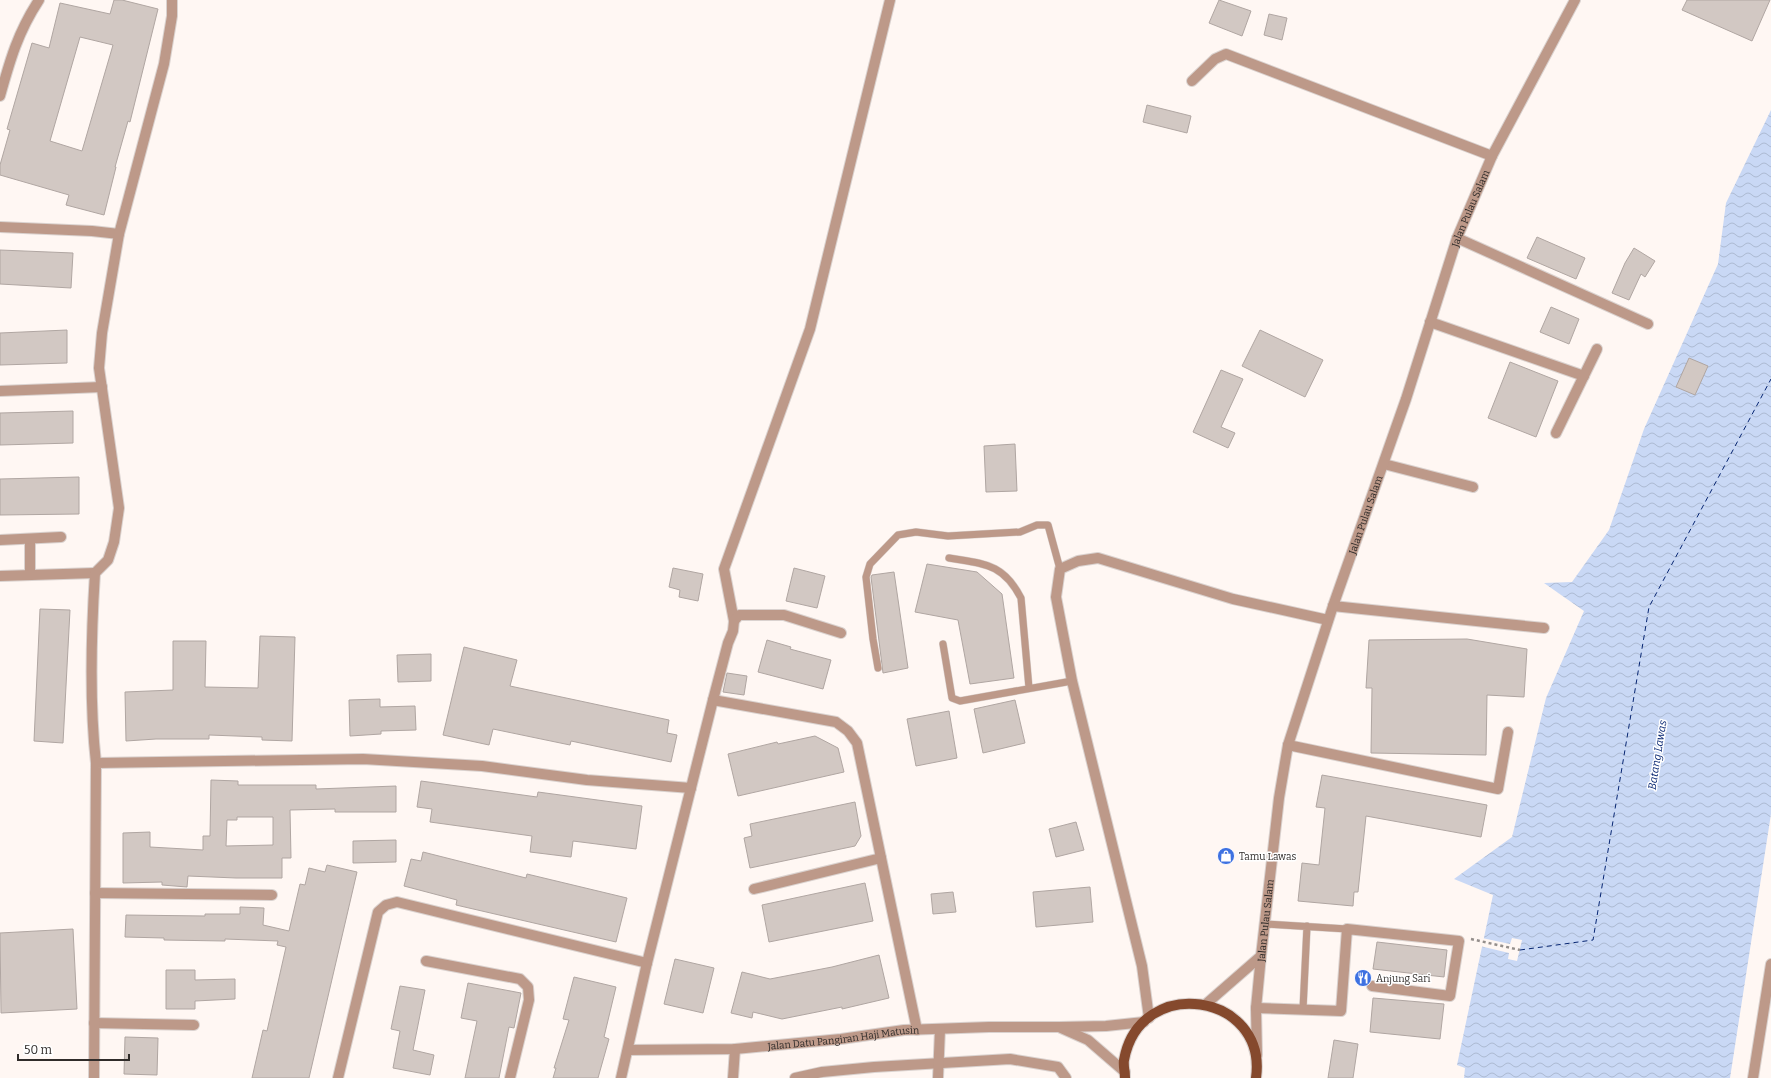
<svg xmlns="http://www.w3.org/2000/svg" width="1771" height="1078" font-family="Bitter,serif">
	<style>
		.water { fill: url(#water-waves) }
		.pier { fill: #fff7f3 }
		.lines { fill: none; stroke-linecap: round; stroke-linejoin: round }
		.ferry { stroke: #052471; stroke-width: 1; stroke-dasharray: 5 4; stroke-linecap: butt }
		.building { fill: #d2c8c3; stroke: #b0a6a2; fill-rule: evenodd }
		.service-casing { stroke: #dad2cf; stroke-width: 8 }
		.minor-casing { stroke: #dad2cf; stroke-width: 12 }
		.primary-casing { stroke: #dad2cf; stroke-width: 12 }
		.path { stroke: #958f8c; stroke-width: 2.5; stroke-dasharray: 3 3; stroke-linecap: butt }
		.service { stroke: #bd9989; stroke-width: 7 }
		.minor { stroke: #bd9989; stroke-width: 10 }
		.primary { stroke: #85492d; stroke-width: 10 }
		.labels { text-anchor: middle; stroke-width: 3; stroke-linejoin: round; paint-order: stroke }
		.street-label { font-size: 10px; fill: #302c2a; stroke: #fff }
		.poi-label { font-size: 10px; fill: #302c2a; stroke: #fff; text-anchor: start }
		.water-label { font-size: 11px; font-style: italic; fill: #052471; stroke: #fff }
	</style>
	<defs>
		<pattern id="water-waves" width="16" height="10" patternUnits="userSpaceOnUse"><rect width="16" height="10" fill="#c9d8f5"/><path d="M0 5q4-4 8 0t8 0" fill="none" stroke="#adbad2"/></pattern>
	</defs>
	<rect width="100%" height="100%" fill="#fff7f3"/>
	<path class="water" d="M1771 110V814L1730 1078H1464L1465 1068 1457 1065 1493 895 1454 879 1512 837 1546 698 1584 611 1544 583 1572 582 1609 530 1644 429 1718 264 1726 203Z"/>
	<path class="pier" d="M1482 938 1510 944 1512 938 1522 940 1517 961 1508 959 1509 953 1480 946Z"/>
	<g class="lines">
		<path class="ferry" d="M1520 950 1593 940 1649 607 1771 379"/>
	</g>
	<path class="building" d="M114 0H122L158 9 130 122 128 121 115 167H116L104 215 66 205 69 195 0 175V165L10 130 7 129 32 43 49 48 60 3 110 14ZM80 37 113 45 82 151 50 141Z
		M1219 0 1251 11 1242 36 1209 23Z
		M1687 0H1770L1752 41 1682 10Z
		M1269 14 1287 18 1282 40 1264 35Z
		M1147 105 1191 116 1187 133 1143 122Z
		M1537 237 1585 258 1576 279 1527 258Z
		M1634 248 1655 261 1645 277 1641 274 1629 300 1612 293 1625 263Z
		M0 250 73 253 71 288 0 284Z
		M1551 307 1579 319 1569 344 1540 332Z
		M67 330V363L0 365V333Z
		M1260 330 1323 360 1305 397 1242 366Z
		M1689 358 1708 366 1695 395 1676 387Z
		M1510 362 1558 381 1536 437 1488 418Z
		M1221 370 1243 379 1221 427 1235 433 1228 448 1193 432Z
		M73 411V443L0 445V413Z
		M1015 444 1017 491 986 492 984 446Z
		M79 477V514L0 515V479Z
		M927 564 977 572 1002 594 1014 678 970 684 958 620 915 612Z
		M673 568 703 574 698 601 679 597 680 590 669 587Z
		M794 568 825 576 817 608 786 601Z
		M894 572 908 668 883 673 871 577 872 575Z
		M40 609 70 610 63 743 34 741Z
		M260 636 295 637 292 741 262 740V737L209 735V739H156L126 741 125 692 173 690V641H206L205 687 258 688Z
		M1467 639 1527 649 1524 697 1487 695 1486 755 1371 753 1372 688H1366L1369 640Z
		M767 640 791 647 790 649 831 660 823 689 758 672Z
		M464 647 517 660 510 686 669 720 667 733 677 735 671 762 571 741 570 745 493 729 489 745 443 735Z
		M431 654V681L398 682 397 655Z
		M727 673 747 676 744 695 723 692Z
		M380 699V707L415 706 416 730 381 731V734L350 736 349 700Z
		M1015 700 1025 743 983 753 974 709Z
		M949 711 957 758 916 766 907 719Z
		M815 736 838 748 844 772 738 796 728 754 777 742 778 744Z
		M1322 775 1487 805 1481 837 1366 816 1358 892H1354L1353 906 1298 901 1302 863 1319 865 1325 808 1316 807Z
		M211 780 238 781V785H316V789L396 786V812H335V809L290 810 291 858H282V878H236L188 876 187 887 162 885V882L123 883V833L150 832V847L203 850V836H210ZM237 817H273V845L226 846 227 820H237Z
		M421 781 537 797 538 792 642 806 636 849 573 841 571 857 530 852 532 836 430 822 432 809 417 807Z
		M855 802 861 836 855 846 750 868 744 838 752 836 750 824Z
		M1076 822 1084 850 1056 857 1049 829Z
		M396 840V862L353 863V841Z
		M423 852 526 878 527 874 627 898 616 942 456 905 457 900 404 886 411 859 421 861Z
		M327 865 357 872 309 1078H252L263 1030 267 1031 286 947 277 945 278 941 225 939V941L164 940V938L125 937 126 915 205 916V914H240V907L264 908 263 925 289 931 300 884 305 885 309 868 325 872Z
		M865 883 873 921 769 942 762 905Z
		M1090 887 1093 922 1036 927 1033 892Z
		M953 892 956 912 933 914 931 894Z
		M73 929 77 1009 1 1013 0 933Z
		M1377 942 1447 950 1444 977 1373 969Z
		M879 955 889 998 842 1009V1007L782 1019 753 1012 752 1018 731 1013 742 972 770 979 832 967Z
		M675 959 714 968 703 1013 664 1004Z
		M166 970H195V980L235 979V999L195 1001V1009H166Z
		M574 977 616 987 604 1037 609 1039 598 1078H553L556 1068H554L569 1020 563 1019Z
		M468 983 521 993 514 1028 509 1027 499 1078H465L477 1021 461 1018Z
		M400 986 425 990 413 1050 434 1055 430 1075 393 1068 400 1031 391 1029Z
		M1373 998 1444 1004 1440 1039 1370 1032Z
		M125 1037 158 1038 157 1075 124 1074Z
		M1334 1040 1358 1044 1353 1078H1328Z"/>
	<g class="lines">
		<g class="service-casing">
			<path id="service" d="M949 558C984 564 1003 563 1021 598L1029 688
				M943 644 952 698 960 701 1072 681
				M878 668 873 639 866 577 870 564 898 535 916 532 948 536 1020 532 1037 525H1048L1060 569
				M1265 924 1347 929
				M1303 1009 1307 926"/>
		</g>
		<g class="minor-casing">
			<g id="minor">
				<path d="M1192 81 1215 59 1226 54 1492 156"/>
				<path d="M0 96C10 60 18 32 39 0"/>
				<path d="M0 227 92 231 119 234"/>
				<path d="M1457 238 1648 324"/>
				<path d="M1430 322 1584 376"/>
				<path d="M0 391 102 387"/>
				<path d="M1556 433 1597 349"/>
				<path d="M1384 464 1473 487"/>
				<path d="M30 539V575"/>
				<path d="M0 540 61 537"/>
				<path d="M0 576 95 573"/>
				<path d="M1333 606 1544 628"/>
				<path d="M734 621 724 569 810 329 890 0"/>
				<path d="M713 700 836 722 848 731 857 743 917 1030"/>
				<path d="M1288 745 1498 789 1508 732"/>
				<path d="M96 763C89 700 91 636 95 573L108 560 114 542 119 508 99 368 102 333 119 234 164 64 172 16V0"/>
				<path d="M754 889 881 858"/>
				<path d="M95 893 272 895"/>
				<path d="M426 961 520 979 528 987 529 1000 510 1078"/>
				<path d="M1206 1004 1261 956"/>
				<path d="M1256 1008 1341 1011 1347 929 1459 941 1450 996 1372 986"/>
				<path d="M1149 1018 1142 966 1072 681 1056 597 1060 569 1078 561 1098 558 1233 599 1328 620"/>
				<path d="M94 1023 194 1025"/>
				<path d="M1061 1028 1088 1040 1125 1072"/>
				<path id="s1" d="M628 1050 735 1049 841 1039 904 1030 989 1027H1059L1106 1026 1144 1022"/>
				<path id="s2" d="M1257 1055 1256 1008 1261 956 1279 798 1288 745 1333 606 1406 399 1457 238 1492 156 1575 0"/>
				<path d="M94 1078 96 763 363 759 482 766 587 780 691 788"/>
				<path d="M338 1078 378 912 386 905 397 902 647 963"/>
				<path d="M621 1078 647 963 713 700 728 643 733 631 734 621 739 615H784L841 633"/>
				<path d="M733 1078 735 1049"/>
				<path d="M795 1078 822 1072 874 1067 1010 1059 1058 1067 1066 1078"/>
				<path d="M938 1078 940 1029"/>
				<path d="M1753 1078 1771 964"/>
			</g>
		</g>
		<g class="primary-casing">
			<path id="primary" d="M1125 1078C1125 1072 1123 1065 1124 1060 1140 973 1268 993 1256 1078"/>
		</g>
		<path class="path" d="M1471 939 1520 950"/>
		<use href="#service" class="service"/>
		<use href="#minor" class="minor"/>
		<use href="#primary" class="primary"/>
	</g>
	<defs>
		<g id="shop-disc" transform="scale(0.9)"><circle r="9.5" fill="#3e71e1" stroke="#fff"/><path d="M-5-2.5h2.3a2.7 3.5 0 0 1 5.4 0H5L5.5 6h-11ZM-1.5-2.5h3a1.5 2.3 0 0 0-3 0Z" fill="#fff"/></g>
		<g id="restaurant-disc" transform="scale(0.9)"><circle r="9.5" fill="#3e71e1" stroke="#fff"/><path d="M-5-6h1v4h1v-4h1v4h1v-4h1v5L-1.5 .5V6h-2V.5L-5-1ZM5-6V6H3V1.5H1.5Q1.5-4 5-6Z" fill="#fff"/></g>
	</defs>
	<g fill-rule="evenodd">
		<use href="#shop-disc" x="1226" y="856"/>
		<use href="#restaurant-disc" x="1363" y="978"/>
	</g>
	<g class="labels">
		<g class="street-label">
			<text dy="4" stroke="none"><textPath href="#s2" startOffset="879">Jalan Pulau Salam</textPath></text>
			<text dy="4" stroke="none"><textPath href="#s2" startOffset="555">Jalan Pulau Salam</textPath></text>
			<text dy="4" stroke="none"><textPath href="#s2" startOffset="135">Jalan Pulau Salam</textPath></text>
			<text dy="4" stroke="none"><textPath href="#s1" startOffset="216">Jalan Datu Pangiran Haji Matusin</textPath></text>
		</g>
		<g class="poi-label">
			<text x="1239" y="860">Tamu Lawas</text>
			<text x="1376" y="982">Anjung Sari</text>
		</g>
		<g class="water-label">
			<text transform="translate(1657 755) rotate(-81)" y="4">Batang Lawas</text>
		</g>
	</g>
	<path d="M18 1054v6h111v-6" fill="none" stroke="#302c2a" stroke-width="2"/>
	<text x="24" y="1054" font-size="12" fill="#302c2a" stroke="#ffffff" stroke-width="3" paint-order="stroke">50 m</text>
</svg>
